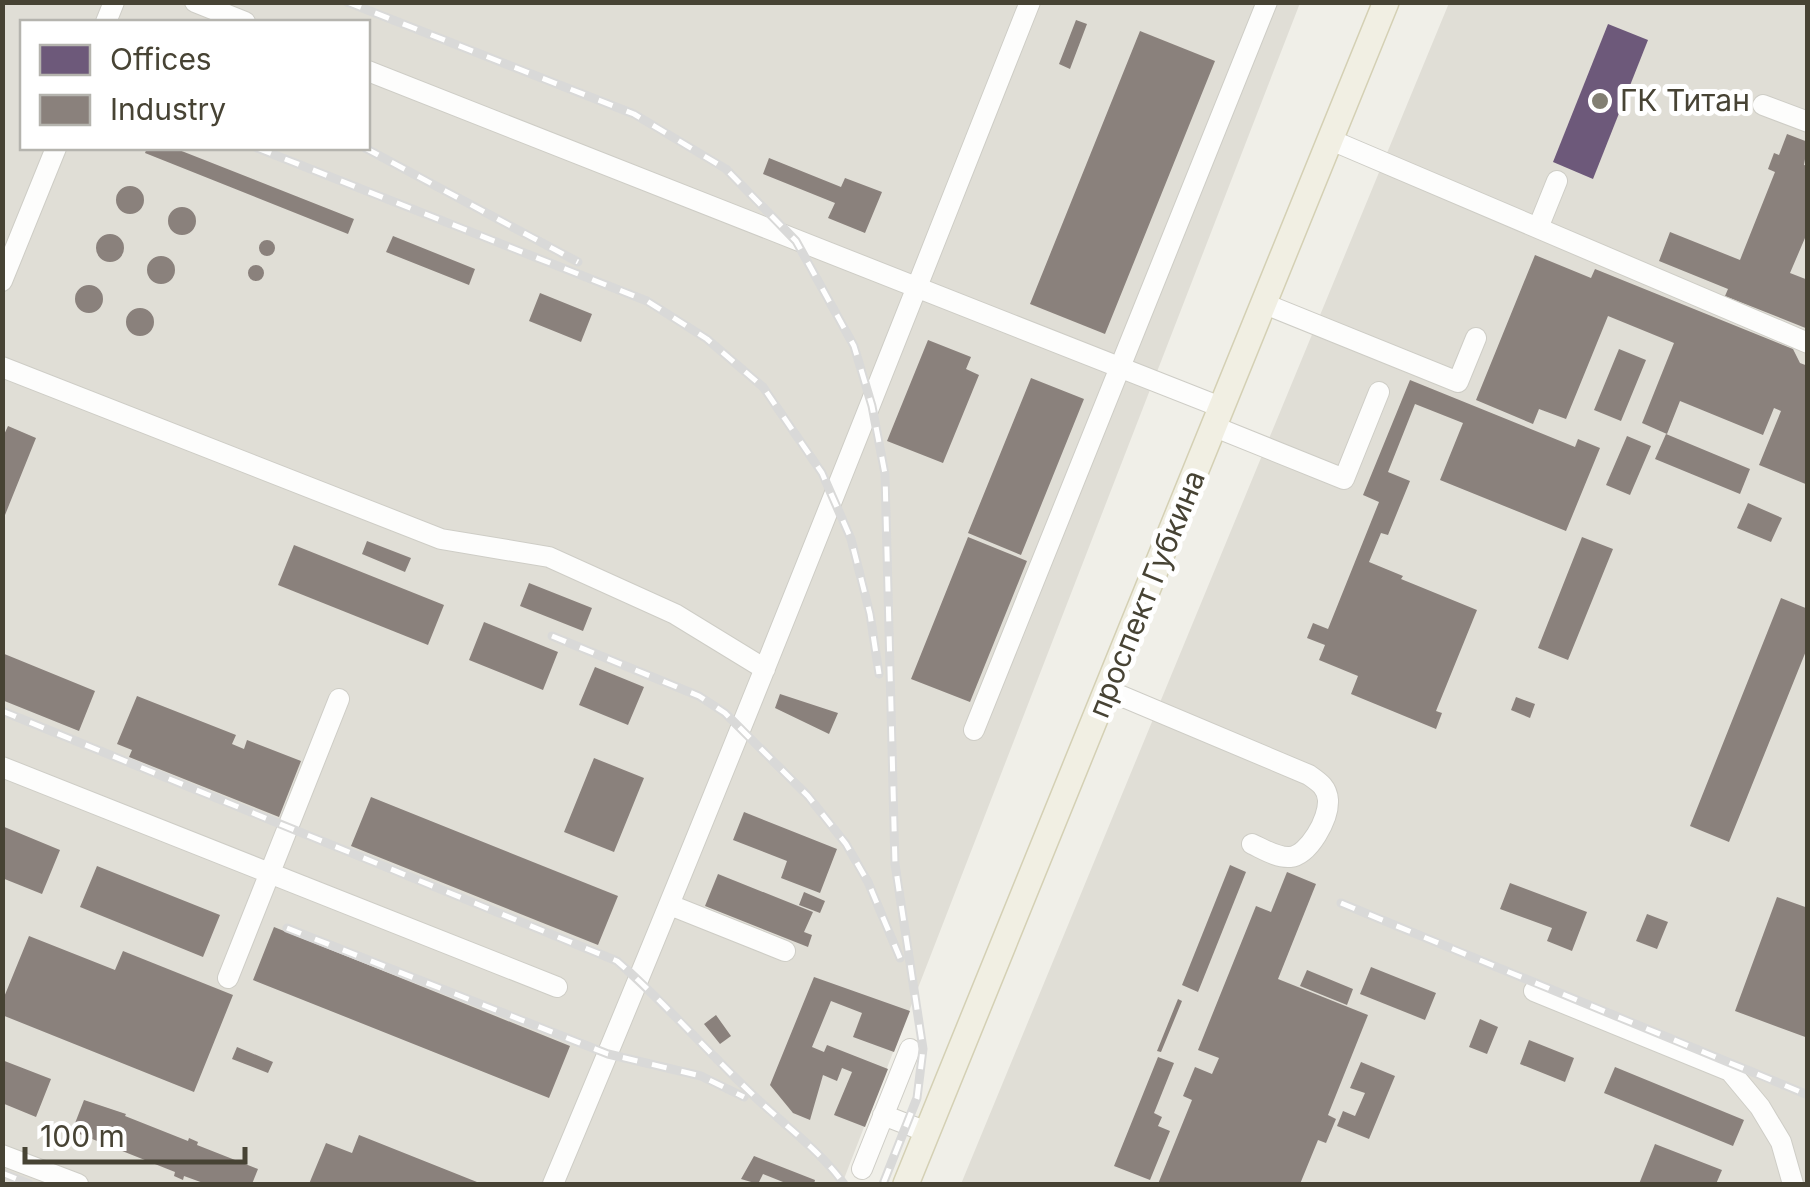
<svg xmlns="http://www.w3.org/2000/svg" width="1810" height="1187" font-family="Inter,sans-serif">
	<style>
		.industrial { fill: #e0ded6; fill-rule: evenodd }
		.offices { fill: #6d597a }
		.industry { fill: #8a817c }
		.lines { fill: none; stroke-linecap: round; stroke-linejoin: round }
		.minor-casing { stroke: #cecdc6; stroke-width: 22 }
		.major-casing { stroke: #d4d0b4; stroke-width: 28 }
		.minor { stroke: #fdfdfc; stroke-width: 20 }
		.major { stroke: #f1efe3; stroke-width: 25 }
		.rail-casing { stroke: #d9d9d8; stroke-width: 9 }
		.rail { stroke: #fff; stroke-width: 5; stroke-dasharray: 15; stroke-linecap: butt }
		.poi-dot { fill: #827f73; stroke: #fff; stroke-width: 4 }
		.labels { text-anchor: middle; stroke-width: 10; stroke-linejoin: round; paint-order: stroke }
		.poi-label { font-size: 30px; fill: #474334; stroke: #fff; text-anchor: start }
		.street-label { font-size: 30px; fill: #474334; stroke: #fff }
	</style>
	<rect width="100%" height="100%" fill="#f0efe8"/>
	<path class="industrial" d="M2 3H1300L842 1184H3ZM22 22H368V148H22Z
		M1449 3H1807V1184H961Z"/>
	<path class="offices" d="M1608 24 1648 40 1593 179 1553 162Z"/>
	<path class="industry" d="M1076 20 1087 24 1070 69 1059 64Z
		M1140 31 1215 61 1105 334 1030 304Z
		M1787 134 1808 142 1804 165 1808 166V231L1790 273 1808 280V329L1725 296 1728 289 1659 261 1670 232 1740 260 1775 172 1768 169 1774 153 1779 155Z
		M147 148H174L354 219 348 234 145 153Z
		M769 158 841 187 845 178 882 192 865 233 828 218 835 203 763 174Z
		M116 200a14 14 0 1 1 28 0a14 14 0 1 1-28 0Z
		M168 221a14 14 0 1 1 28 0a14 14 0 1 1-28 0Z
		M96 248a14 14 0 1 1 28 0a14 14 0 1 1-28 0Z
		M393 236 475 269 469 285 386 252Z
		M259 248a8 8 0 1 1 16 0a8 8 0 1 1-16 0Z
		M1535 255 1591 278 1595 269 1793 349 1800 363 1808 366V485L1759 465 1781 411 1774 408 1763 435 1680 401 1667 434 1642 423 1674 343 1608 316 1566 419 1539 409 1533 424 1476 400Z
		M147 270a14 14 0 1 1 28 0a14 14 0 1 1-28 0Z
		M248 273a8 8 0 1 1 16 0a8 8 0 1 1-16 0Z
		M75 299a14 14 0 1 1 28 0a14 14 0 1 1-28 0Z
		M540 293 592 314 581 342 529 321Z
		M126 322a14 14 0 1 1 28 0a14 14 0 1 1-28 0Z
		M928 340 971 357 966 369 979 375 943 463 887 441Z
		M1619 349 1646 360 1621 421 1594 410Z
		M1031 378 1084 399 1021 555 968 533Z
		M1410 380 1575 447 1578 439 1600 448 1566 531 1440 480 1463 423 1415 404 1388 472 1410 481 1388 535 1381 533 1369 562 1403 576 1401 579 1477 610 1436 711 1442 713 1436 729 1351 694 1358 676 1319 660 1325 645 1307 638 1313 623 1328 629 1379 502 1363 495Z
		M8 426 36 438 3 520 2 439Z
		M1666 434 1750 469 1740 494 1655 459Z
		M1627 436 1651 446 1630 495 1606 485Z
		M1748 503 1782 518 1771 542 1737 528Z
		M968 537 1027 561 970 702 911 679Z
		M1582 537 1613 549 1568 660 1538 648Z
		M367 541 411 558 405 572 362 554Z
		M294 545 444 605 428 645 278 585Z
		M529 583 592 608 583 631 520 606Z
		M1781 598 1808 609V646L1729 842 1690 826Z
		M484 622 558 652 543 690 469 660Z
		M2 653 95 691 79 731 2 700Z
		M595 667 644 687 628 725 579 705Z
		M780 694 838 713 829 734 775 708Z
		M137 696 236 735 232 744 244 749 247 740 301 761 279 817 129 757 132 750 117 744Z
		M1516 697 1535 704 1530 718 1511 710Z
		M594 758 644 778 614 852 564 832Z
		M371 797 618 896 598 945 351 846Z
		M744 812 837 849 820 893 781 878 787 861 733 840Z
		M2 826 60 850 42 894 2 878Z
		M1230 865 1246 872 1198 992 1182 985Z
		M97 866 220 915 203 957 80 907Z
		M1287 872 1316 884 1278 979 1368 1015 1328 1115 1336 1119 1326 1143 1318 1140 1300 1184H1158L1192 1100 1183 1096 1195 1067 1212 1074 1219 1058 1198 1050 1256 906 1271 912Z
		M718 874 813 912 804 932 812 935 808 947 705 906Z
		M1510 883 1587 912 1572 951 1547 941 1552 928 1500 909Z
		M804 892 825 901 820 913 799 905Z
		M1777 897 1808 908V1038L1735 1011Z
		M1647 914 1668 922 1657 949 1636 941Z
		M274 927 570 1046 549 1098 253 980Z
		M29 936 115 970 123 951 233 995 194 1092 2 1015V1002Z
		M1371 967 1436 993 1425 1020 1360 994Z
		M1307 970 1353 989 1347 1005 1300 986Z
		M814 977 910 1011 894 1052 853 1037 862 1013 831 1001 812 1047 824 1052 827 1045 888 1069 865 1127 834 1115 852 1072 842 1068 837 1081 823 1075 810 1120 793 1113 770 1085Z
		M1178 999 1182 1001 1161 1052 1157 1051Z
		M716 1015 731 1036 720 1044 704 1024Z
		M1480 1019 1498 1027 1487 1054 1469 1047Z
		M1529 1040 1574 1058 1565 1082 1520 1064Z
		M237 1047 273 1062 268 1073 232 1059Z
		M1158 1057 1174 1063 1154 1113 1162 1117 1158 1126 1170 1131 1150 1180 1114 1166Z
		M2 1060 51 1079 36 1117 2 1103Z
		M1361 1062 1395 1076 1369 1139 1337 1126 1343 1111 1355 1116 1365 1093 1350 1088Z
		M1615 1067 1744 1120 1733 1146 1604 1093Z
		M84 1100 126 1114 125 1116 188 1141 189 1138 198 1142 197 1145 258 1169 252 1184H206L184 1176 183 1180 174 1176 175 1172 72 1131Z
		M359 1135 482 1184H309L326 1143 352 1153Z
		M1655 1144 1722 1170 1716 1184H1639Z
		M754 1156 815 1180 814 1184H788L763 1174 758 1184 741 1179Z"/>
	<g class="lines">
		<g class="minor-casing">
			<path id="minor" d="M195 2 245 22
				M106 22 114 2
				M368 71 1223 408
				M1763 105 1808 122
				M1331 140 1808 343
				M1538 228 1557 181
				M2 281 56 148
				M1265 304 1458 382 1476 338
				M2 367 441 539 549 557 675 614 765 669
				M1215 427 1344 479 1379 392
				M1107 690 1309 775C1319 782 1327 787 1328 800 1329 819 1309 855 1290 857 1277 858 1263 849 1252 844
				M974 730 1267 2
				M2 767 557 987
				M670 905 785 951
				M228 978 339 699
				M1534 991 1730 1071 1760 1107 1781 1142 1793 1184
				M883 1115 927 1132
				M2 1155 78 1184
				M862 1169 910 1049
				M553 1184C718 793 873 397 1030 2"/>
		</g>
		<g class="major-casing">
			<path id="major" d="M906 1184 1386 2"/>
		</g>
		<use href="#minor" class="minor"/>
		<use href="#major" class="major"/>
		<g class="rail-casing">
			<path id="rail" d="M347 2 634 114 726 169 796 241 854 346 872 406 885 474 895 864 923 1049 917 1098 883 1184
				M257 148 647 301 707 339 763 387 822 473 851 539 870 614 879 674
				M365 148 578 262
				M552 636 699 696 725 713 808 796 846 844 868 882 900 958
				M2 711 617 961C664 1002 705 1049 750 1092 781 1123 819 1149 844 1184
				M1341 903 1808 1095
				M287 928 608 1054 701 1076 744 1097
				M2 1173 29 1184"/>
		</g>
		<use href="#rail" class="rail"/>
	</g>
	<circle class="poi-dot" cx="1600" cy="101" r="10"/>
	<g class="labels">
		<g class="poi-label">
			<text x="1620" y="111">ГК Титан</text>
		</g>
		<g class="street-label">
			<text transform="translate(1147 594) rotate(-68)" y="10">проспект Губкина</text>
		</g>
	</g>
	<rect width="1810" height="1187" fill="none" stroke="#474334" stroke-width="10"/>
	<rect x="20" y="20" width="350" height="130" fill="#ffffff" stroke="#b5b4ae" stroke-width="2.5"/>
	<rect x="40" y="45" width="50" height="30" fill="#6d597a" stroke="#b5b4ae" stroke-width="2.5"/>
	<text x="110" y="70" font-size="30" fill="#474334">Offices</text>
	<rect x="40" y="95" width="50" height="30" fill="#8a817c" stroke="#b5b4ae" stroke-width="2.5"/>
	<text x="110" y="120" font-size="30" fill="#474334">Industry</text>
	<path d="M25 1147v15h220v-15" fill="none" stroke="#474334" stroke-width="5"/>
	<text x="40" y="1147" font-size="30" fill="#474334" stroke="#ffffff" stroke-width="8" paint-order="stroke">100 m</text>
</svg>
